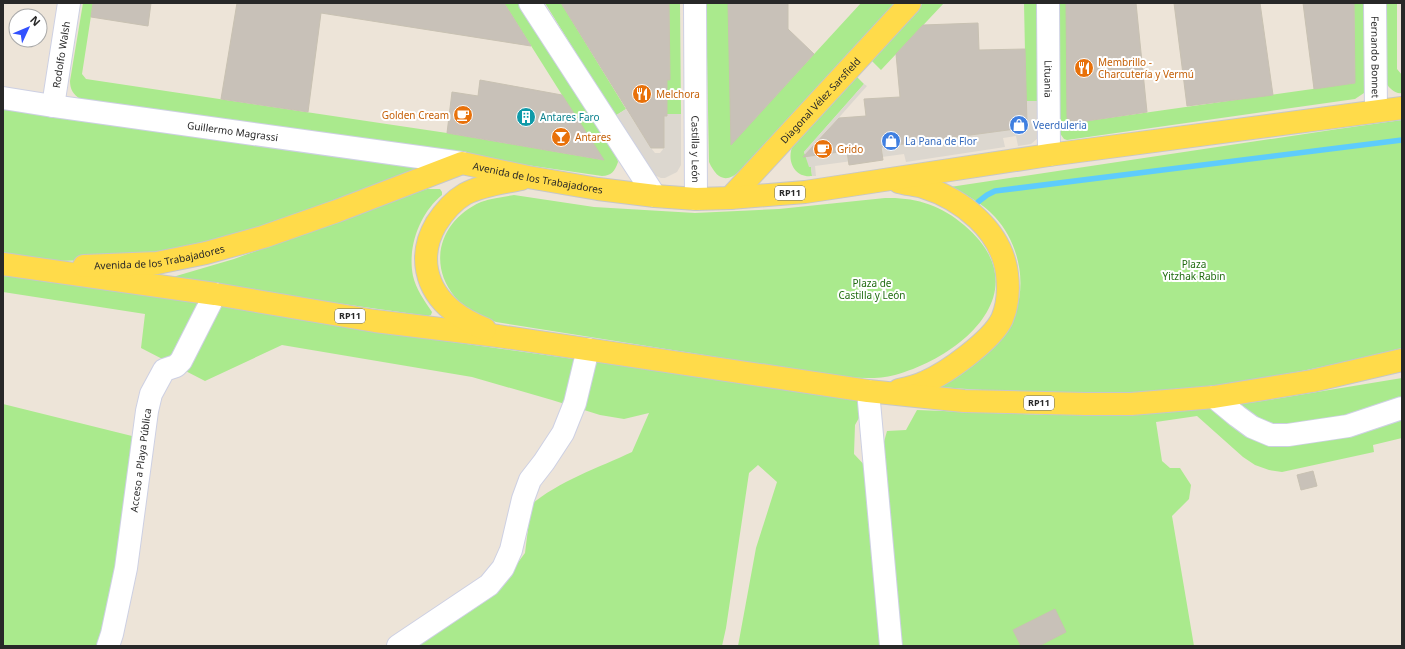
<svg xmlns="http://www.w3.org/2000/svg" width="1405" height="649" font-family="'Noto Sans',sans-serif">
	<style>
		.green { fill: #aaea8d }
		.plaza { fill: #dcd7cf }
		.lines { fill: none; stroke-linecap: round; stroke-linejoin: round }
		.stream { stroke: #5eccfc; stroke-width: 5.5 }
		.building { fill: #c8c1b8; stroke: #c8c1b2 }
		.minor-casing { stroke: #cdd0e3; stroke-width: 24 }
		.major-casing { stroke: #c7c7c7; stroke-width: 24 }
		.minor { stroke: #fff; stroke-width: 22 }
		.major { stroke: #ffdb4a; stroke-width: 22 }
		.labels { text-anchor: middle; stroke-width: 4; stroke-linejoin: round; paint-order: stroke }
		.shield { fill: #fff; stroke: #686868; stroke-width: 1 }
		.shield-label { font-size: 9px; font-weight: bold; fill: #282828 }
		.street-label { font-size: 10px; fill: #282828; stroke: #fff }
		.food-label { font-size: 10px; fill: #c56008; stroke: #fff; text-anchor: start }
		.culture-label { font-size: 10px; fill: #0d838f; stroke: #fff; text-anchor: start }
		.shop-label { font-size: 10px; fill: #366cbe; stroke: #fff; text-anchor: start }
		.park-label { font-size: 10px; fill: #216c11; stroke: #fff }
	</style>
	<rect width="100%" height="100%" fill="#ede4d8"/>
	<path class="green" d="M83 3H93L82 74 86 79 447 133 603 160 504 3H519L616 153 618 162C615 171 611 176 602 176L80 99C73 94 70 89 70 81Z
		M545 3H561L626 109 615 116Z
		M669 3H680L681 114H667V80L670 79Z
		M706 3H728L737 138 861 3H895L741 170C726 184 717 179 709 162Z
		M923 3H944L881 70 870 59Z
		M1024 3H1038L1039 101H1026Z
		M1056 3H1066L1073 123 1355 83 1354 3H1367L1366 88 1364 93 1355 99 1067 140 1064 139 1059 132Z
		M1385 3H1397V69L1402 75V93C1395 94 1390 89 1386 83Z
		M855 75 864 84 804 152 811 167 812 176C794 178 786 160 793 145Z
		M3 106 417 165V168L414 170 263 229 170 254 94 260 56 261 3 254Z
		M1402 120V348C1317 370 1230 387 1143 393 1111 396 1080 394 1049 393 1012 392 976 390 940 387 967 370 995 351 1011 322 1029 289 1020 244 995 217 982 203 967 195 950 187L1338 129Z
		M427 189H440L442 192V195C420 213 407 247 413 276 416 289 424 300 432 312L431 315 428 316 166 279 234 259 405 196Z
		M514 195 594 207 695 213 779 209 885 198C915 197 941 205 964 225 1040 289 964 356 895 375 871 381 847 377 823 374L496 322C481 316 465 310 455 297 426 262 442 219 481 202 492 198 503 197 514 195Z
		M3 272 210 303 373 331 869 400 855 425 854 454 869 470 884 646H738L756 548 777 482 758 465 749 473 726 628 722 646H414L505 580 525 553 531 505C557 482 600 467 632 452L649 413 624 419 600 415 552 400 472 377 282 345 205 381 141 348 145 314 3 292Z
		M1402 378V438L1373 445 1374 452 1282 472 1269 470 1255 465 1243 457 1197 416 1156 422 1162 461 1170 468H1180L1191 485 1189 499 1172 516 1194 646H899L882 449 887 431 906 430 917 410 1046 415 1148 414 1256 402Z
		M3 404 132 436 120 549 99 646H3Z"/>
	<path class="plaza" d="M864 84 867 86 810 150 813 156 1023 128 1027 124 1026 101H1039L1038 138 1031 144 1018 146 1016 136 1003 138 1005 147 906 162 904 154 815 166 816 176H812L811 167H809L804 152Z
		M626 109 651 148 655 153H660L664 148V116H667V114H681V165L677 172 665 178H661L652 174 615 116Z"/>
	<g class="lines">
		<path class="stream" d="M978 202 987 195 995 191 1402 140"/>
	</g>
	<path class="building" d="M93 3H151L148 26 91 17Z
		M237 3H504L531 46 321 13 308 112 221 99Z
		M561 3H669L670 80H667V116H664V148H651Z
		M728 3H788V29L814 54 731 145Z
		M1066 3H1136L1147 112 1073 123 1067 118Z
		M1174 3H1260L1273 95 1187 106Z
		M1303 3H1354L1355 83 1314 89Z
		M978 23 979 50 1025 49 1027 124 1023 128 881 147 883 160 849 165 847 151 803 157 839 118 866 116 864 99 900 97 896 54 923 25Z
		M480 80 562 95 604 160 447 133 452 92 478 96Z
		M1313 471 1317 486 1301 490 1297 475Z
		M1055 609 1066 632 1039 646H1021L1013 630Z"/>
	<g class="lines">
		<g class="minor-casing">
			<g id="minor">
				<path d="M530 3 655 196"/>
				<path id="s1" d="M695 3 696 199"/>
				<path id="s2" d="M1048 3 1049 155"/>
				<path id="s3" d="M1375 3 1376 111"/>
				<path id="s4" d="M3 98 53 106 462 163"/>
				<path id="s5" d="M53 106 69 3"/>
				<path d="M868 391 891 646"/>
				<path d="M1214 397 1237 416 1252 427 1271 435H1288L1348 426 1402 408"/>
				<path id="s6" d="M108 646 112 634 126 568 147 411 151 394 164 370 176 366 181 361 215 294"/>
				<path d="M398 646 489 585 503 568 511 550 523 499 530 480 544 462 563 433 575 403 588 349"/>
			</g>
		</g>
		<g class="major-casing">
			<g id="major">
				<path d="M899 182C907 184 915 185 923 187 962 199 1002 231 1007 274 1009 290 1008 305 1002 319 992 340 947 373 925 382 917 386 908 388 899 390"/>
				<path id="s7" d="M730 198 910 3"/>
				<path d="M3 264 215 294 375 321 498 336 868 391 964 401 1085 404H1131L1214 397 1312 381 1402 360"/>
				<path id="s8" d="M84 266 157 263 206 253 263 237 337 211 462 163 528 177 598 189 655 196 696 199 730 198 805 192 1049 155 1402 108"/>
				<path d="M485 329C473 324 463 319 453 311 425 289 418 255 436 224 443 213 453 201 465 194 482 185 503 183 521 179"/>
			</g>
		</g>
		<use href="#minor" class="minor"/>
		<use href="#major" class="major"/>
	</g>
	<defs>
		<g id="restaurant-disc" transform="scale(1)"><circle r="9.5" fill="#e8710a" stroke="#fff"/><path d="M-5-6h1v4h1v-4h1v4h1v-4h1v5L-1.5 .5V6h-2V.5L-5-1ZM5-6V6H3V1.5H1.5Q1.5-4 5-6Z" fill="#fff"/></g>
		<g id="cafe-disc" transform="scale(1)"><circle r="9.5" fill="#e8710a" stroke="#fff"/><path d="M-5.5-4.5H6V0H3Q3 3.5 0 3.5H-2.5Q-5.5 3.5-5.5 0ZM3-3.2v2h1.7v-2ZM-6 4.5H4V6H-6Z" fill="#fff"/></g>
		<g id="building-disc" transform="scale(1)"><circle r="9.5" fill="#0f9aa8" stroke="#fff"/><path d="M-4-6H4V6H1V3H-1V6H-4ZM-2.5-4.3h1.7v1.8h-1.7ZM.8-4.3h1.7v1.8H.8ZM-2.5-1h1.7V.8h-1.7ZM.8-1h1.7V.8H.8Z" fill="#fff"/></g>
		<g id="shop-disc" transform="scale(1)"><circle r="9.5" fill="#3f7fe0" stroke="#fff"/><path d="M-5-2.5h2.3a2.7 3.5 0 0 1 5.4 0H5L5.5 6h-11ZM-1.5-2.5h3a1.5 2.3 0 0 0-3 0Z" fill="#fff"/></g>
		<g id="bar-disc" transform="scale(1)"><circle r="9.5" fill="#e8710a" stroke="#fff"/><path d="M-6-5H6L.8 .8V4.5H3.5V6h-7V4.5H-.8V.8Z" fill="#fff"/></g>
	</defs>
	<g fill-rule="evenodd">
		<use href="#restaurant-disc" x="1084" y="68"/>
		<use href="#restaurant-disc" x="642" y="94"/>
		<use href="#cafe-disc" x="463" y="115"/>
		<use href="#building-disc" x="526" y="117"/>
		<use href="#shop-disc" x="1019" y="125"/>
		<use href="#bar-disc" x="561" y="137"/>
		<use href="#shop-disc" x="891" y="141"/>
		<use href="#cafe-disc" x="823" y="149"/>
	</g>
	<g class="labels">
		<g class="shield">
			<rect x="775" y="186" width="30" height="14" rx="3"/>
			<rect x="335" y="309" width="30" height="14" rx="3"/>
			<rect x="1024" y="396" width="30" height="14" rx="3"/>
		</g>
		<g class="shield-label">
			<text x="790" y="196">RP11</text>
			<text x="350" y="319">RP11</text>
			<text x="1039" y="406">RP11</text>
		</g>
		<g class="street-label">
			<text dy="4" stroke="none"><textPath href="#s5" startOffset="52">Rodolfo Walsh</textPath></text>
			<text dy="4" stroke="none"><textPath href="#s3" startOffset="54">Fernando Bonnet</textPath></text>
			<text dy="4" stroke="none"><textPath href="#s2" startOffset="76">Lituania</textPath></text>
			<text dy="4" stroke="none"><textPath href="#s7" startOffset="133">Diagonal Vélez Sarsfield</textPath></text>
			<text dy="4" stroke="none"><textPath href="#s4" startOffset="232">Guillermo Magrassi</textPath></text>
			<text dy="4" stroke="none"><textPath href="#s1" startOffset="146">Castilla y León</textPath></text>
			<text dy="4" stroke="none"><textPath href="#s8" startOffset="472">Avenida de los Trabajadores</textPath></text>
			<text dy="4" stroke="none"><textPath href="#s8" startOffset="76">Avenida de los Trabajadores</textPath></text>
			<text dy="4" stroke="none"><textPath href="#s6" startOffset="189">Acceso a Playa Pública</textPath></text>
		</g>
		<g class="food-label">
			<text x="1098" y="66">Membrillo -<tspan x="1098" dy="12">Charcutería y Vermú</tspan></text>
			<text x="656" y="98">Melchora</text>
			<text x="449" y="119" text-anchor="end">Golden Cream</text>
			<text x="575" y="141">Antares</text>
			<text x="837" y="153">Grido</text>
		</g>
		<g class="culture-label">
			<text x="540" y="121">Antares Faro</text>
		</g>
		<g class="shop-label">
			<text x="1033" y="129">Veerduleria</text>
			<text x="905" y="145">La Pana de Flor</text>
		</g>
		<g class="park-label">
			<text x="1194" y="268">Plaza<tspan x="1194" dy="12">Yitzhak Rabin</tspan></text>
			<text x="872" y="287">Plaza de<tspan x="872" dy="12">Castilla y León</tspan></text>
		</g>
	</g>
	<rect width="1405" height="649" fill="none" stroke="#282828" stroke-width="8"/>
	<g transform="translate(28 28) rotate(46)"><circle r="19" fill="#ffffff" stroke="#a9a9a9"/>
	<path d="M0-3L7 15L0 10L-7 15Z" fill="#3251ff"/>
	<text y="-6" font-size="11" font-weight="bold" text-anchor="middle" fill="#282828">N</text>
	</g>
</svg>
